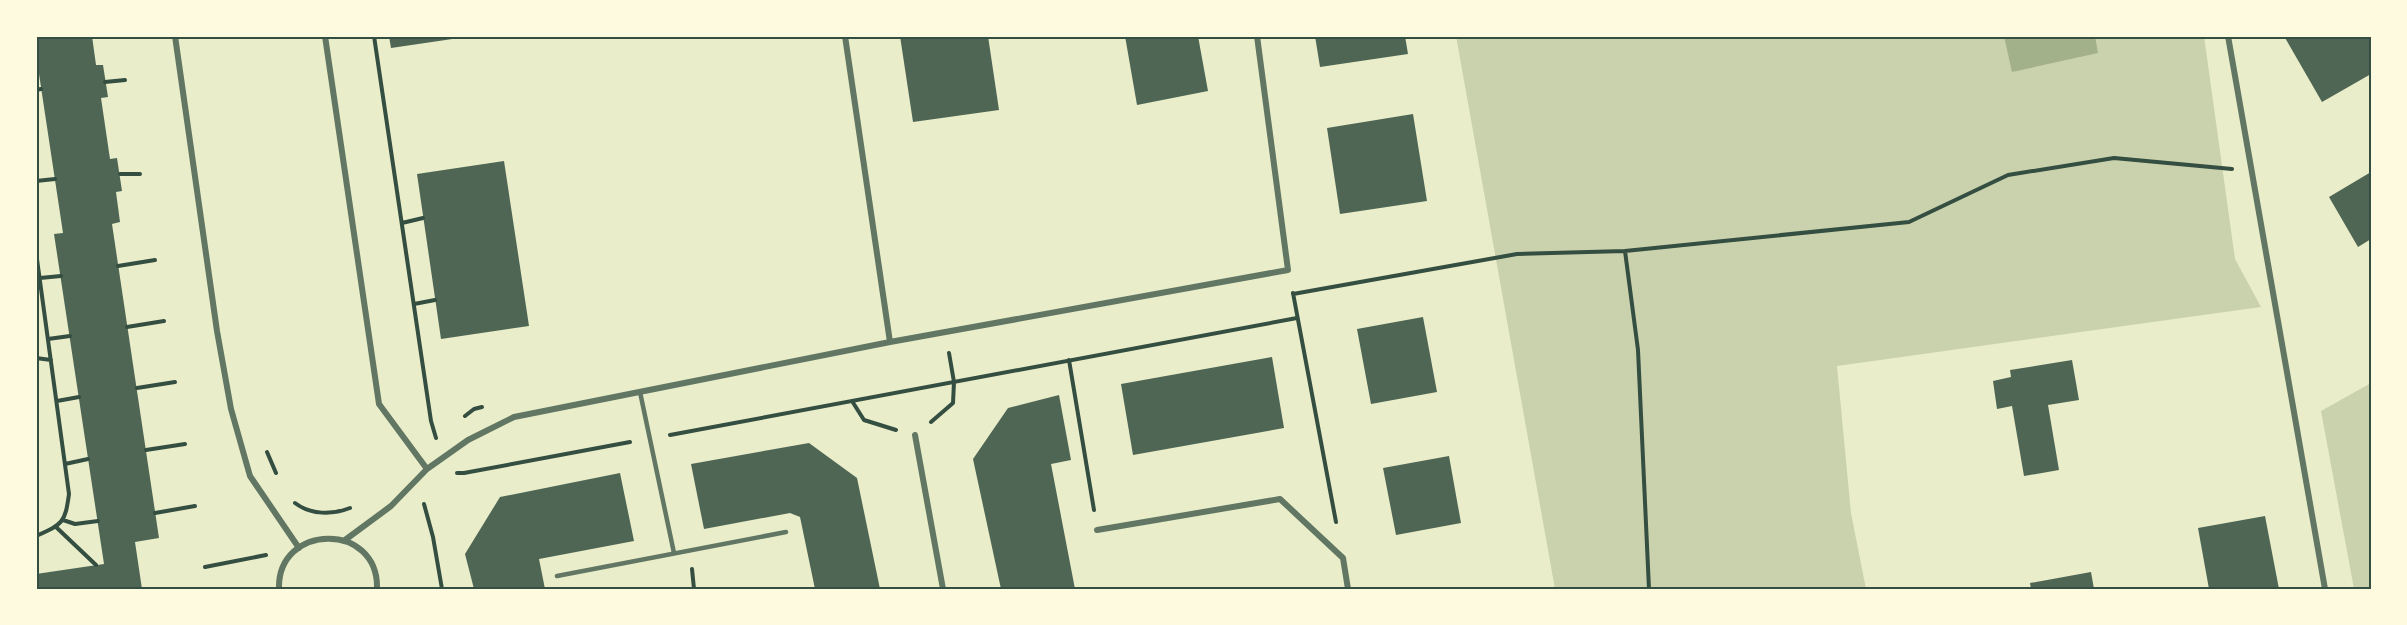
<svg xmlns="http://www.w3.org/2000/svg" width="2407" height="625" font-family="Quicksand,sans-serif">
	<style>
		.green { fill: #cad2ad }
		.water { fill: #a3b18a }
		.building { fill: #4f6655 }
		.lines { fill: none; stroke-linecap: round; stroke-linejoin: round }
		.path { stroke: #344e41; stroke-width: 4 }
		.service { stroke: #617663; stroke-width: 4.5 }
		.minor { stroke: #617663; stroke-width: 6 }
		.neatline { fill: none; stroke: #344e41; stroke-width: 2 }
	</style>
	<rect width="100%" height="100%" fill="#e9edc9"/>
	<path class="green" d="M1456 36H2204L2235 259 2261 307 1837 366 1851 513 1866 589H1555Z
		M2371 383V589H2354L2321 411Z"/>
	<path class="water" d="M2004 36H2095L2098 53 2012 72Z"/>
	<path class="building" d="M36 36H92L96 65H103L108 97 101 98 110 159 117 158 122 191 116 192 120 222 112 224 159 538 135 542 142 589H36V574L104 564 54 234 63 233 36 54Z
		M389 36H465L466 37 391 48Z
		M900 36H988L999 110 913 122Z
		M1125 36H1198L1208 91 1137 105Z
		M1315 36H1405L1408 54 1320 67Z
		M2284 36H2371V74L2322 102Z
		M1413 114 1427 201 1340 214 1327 128Z
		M504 161 529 326 441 339 417 174Z
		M2371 172V239L2358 247 2329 197Z
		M1423 317 1437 392 1371 404 1357 329Z
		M1272 357 1284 428 1133 455 1121 384Z
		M2072 360 2079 400 2048 405 2059 470 2024 476 2012 406 1997 409 1993 381 2011 377 2010 370Z
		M1059 395 1071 460 1051 464 1075 589H1001L973 459 1008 408Z
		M809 443 857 478 880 589H815L800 517 790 513 704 529 691 464Z
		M1449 456 1461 523 1396 535 1383 468Z
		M620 473 634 541 539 559 545 589H474L465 554 500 497Z
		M2265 516 2279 589H2209L2198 528Z
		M2091 572 2094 589H2031L2030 583Z"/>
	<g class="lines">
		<path class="path" d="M374 36 431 421 436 438
			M105 82 125 80
			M36 90 41 89
			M120 174H140
			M36 181 55 179
			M402 223 423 218
			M1625 251 1638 350 1649 589
			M36 252 69 494C65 523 63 524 36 536
			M118 266 155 260
			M40 278 61 276
			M1293 293 1336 522
			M1293 294 1517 254 1625 251 1909 222 2008 175 2114 158 2232 169
			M414 304 435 300
			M127 327 164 321
			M48 339 70 336
			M36 358 51 360
			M1069 360 1094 510
			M137 388 175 382
			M57 401 79 397
			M852 401 864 420 896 430
			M465 416 474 409 482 407
			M931 422 953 403 954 382 949 353
			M670 435 1297 318
			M146 450 185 444
			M267 452 276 473
			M65 464 88 459
			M457 473H464L630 442
			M295 503C311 515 332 515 350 508
			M424 504 433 537 442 589
			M155 513 195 506
			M63 520 75 524 98 521
			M56 527 96 565
			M205 567 266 555
			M692 569 694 589"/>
		<path class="service" d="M640 392 674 553
			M557 576 786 532"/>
		<path class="minor" d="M175 36 217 331 231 409 250 476 299 548
			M325 36 379 404 427 469
			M845 36 890 342
			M2228 36 2325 589
			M915 435 943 589
			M1097 530 1280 499 1343 558 1348 589
			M345 540 391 506 427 469 468 440 514 417 890 342 1288 270 1257 36
			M279 589C277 523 379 521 377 589"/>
	</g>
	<rect width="2407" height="625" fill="none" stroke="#fefae0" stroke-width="75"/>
	<rect x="38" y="38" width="2332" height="550" class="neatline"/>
</svg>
